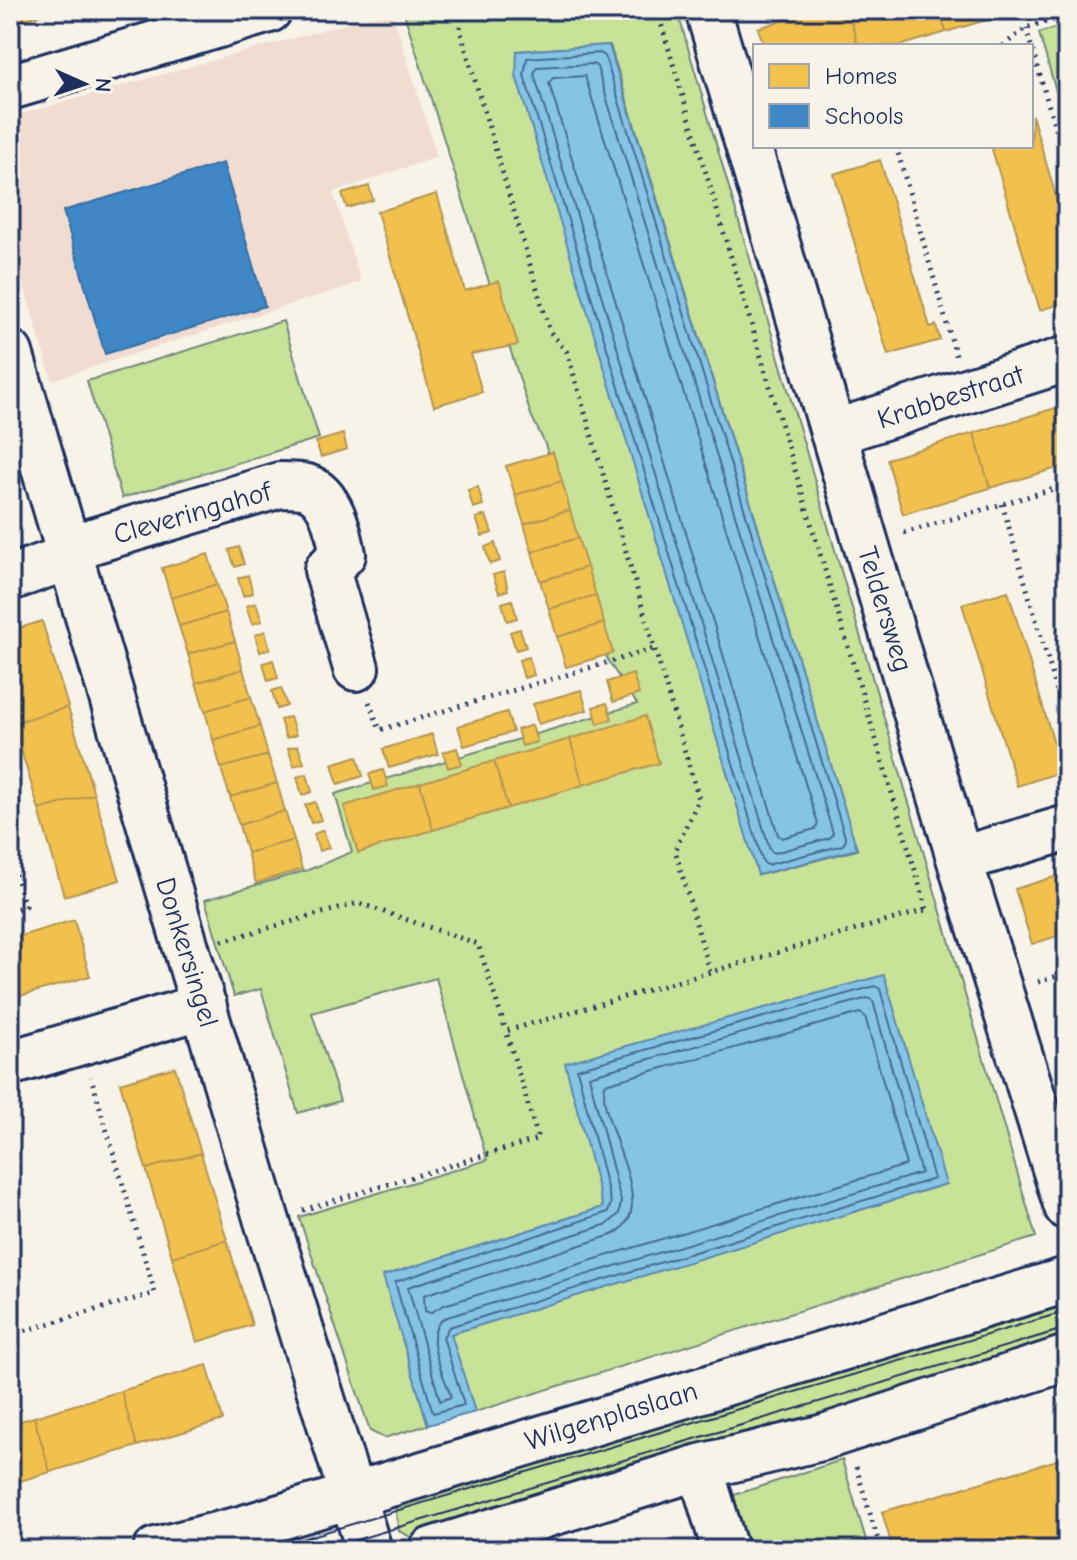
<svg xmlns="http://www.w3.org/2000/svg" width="1077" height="1560" font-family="'Comic Neue',sans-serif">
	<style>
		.built { fill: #f0dcd1 }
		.green { fill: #c8e298; stroke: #72887b; stroke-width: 2; fill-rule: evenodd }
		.water { fill: #86c4e6; stroke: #5b88b0; stroke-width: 2 }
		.homes { fill: #f2c14e; stroke: #b29553; stroke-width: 2 }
		.schools { fill: #3f88c5; stroke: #346da6; stroke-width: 2 }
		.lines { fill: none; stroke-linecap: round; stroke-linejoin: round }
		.shore { stroke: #466b94; stroke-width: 2 }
		.minor-casing { stroke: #1b2f5e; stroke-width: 50 }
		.path { stroke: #1b2f5e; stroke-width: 5; stroke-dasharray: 2 6; stroke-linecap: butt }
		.minor { stroke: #f7f3e8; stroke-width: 44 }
		.tram { stroke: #1b2f5e; stroke-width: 2 }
		.labels { text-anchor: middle; stroke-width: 8; stroke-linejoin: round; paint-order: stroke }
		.street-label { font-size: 28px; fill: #1b2f5e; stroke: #f7f3e8 }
	</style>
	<rect width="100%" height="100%" fill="#f7f3e8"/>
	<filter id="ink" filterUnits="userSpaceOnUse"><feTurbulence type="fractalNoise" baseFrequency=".0125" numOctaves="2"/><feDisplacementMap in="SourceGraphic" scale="16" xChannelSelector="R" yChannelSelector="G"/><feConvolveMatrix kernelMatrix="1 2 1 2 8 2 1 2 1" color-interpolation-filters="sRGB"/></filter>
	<g filter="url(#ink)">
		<path class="built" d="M393 14 437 157 333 192 361 282 52 380 10 239V117L366 18Z"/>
		<path class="green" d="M403 10H677L1036 1237 475 1412 450 1334 946 1184 566 1063 603 1207 384 1276 428 1425 384 1438 370 1431 299 1217 487 1160 436 978 312 1013 340 1101 298 1113 261 989 234 996 205 900 308 870 352 852 335 794 637 704 608 661 545 444 531 415ZM610 45 857 850 759 875 517 51Z
			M1067 24V129L1039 33Z
			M283 321 319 438 122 498 87 381Z
			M1067 1299V1345L418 1541 399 1531 394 1499Z
			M842 1460 869 1550H743L728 1497Z"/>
		<path class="water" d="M609 45 857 849 758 875 516 76 517 51Z
			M884 975 946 1184 451 1334 475 1412 428 1425 383 1276 603 1207 565 1063Z"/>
		<path class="homes" d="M10 10H56L10 24Z
			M818 10H848L858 46H764L758 28Z
			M848 10H939L946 32 899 46H858Z
			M939 10H1020L946 32Z
			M1032 115 1067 234V302L1040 310 991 146H1031Z
			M880 160 930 327 936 325 940 340 888 355 834 174Z
			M369 186 373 200 347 208 342 194Z
			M437 194 465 291 499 281 518 345 471 354 482 392 434 406 377 212Z
			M1059 407 1067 435V465L990 488 974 433Z
			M974 433 990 488 903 514 887 459Z
			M343 434 347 449 321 457 316 442Z
			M553 452 562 481 515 495 506 466Z
			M562 481 570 510 524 524 515 495Z
			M478 487 483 505 473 508 468 490Z
			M570 510 578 538 532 552 524 524Z
			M486 515 492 533 482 536 476 518Z
			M578 538 587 567 540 581 532 552Z
			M495 543 500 561 490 564 485 547Z
			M239 547 244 564 235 567 229 550Z
			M208 554 217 584 171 598 162 568Z
			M587 567 596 595 549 609 540 581Z
			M504 572 508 590 499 593 493 575Z
			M248 575 253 593 243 596 238 578Z
			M217 584 226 612 179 626 171 598Z
			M1008 591 1058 757 1064 755 1067 763V770L1017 786 962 604Z
			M596 595 604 623 557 637 549 609Z
			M512 600 517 618 507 621 502 603Z
			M256 603 262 621 252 624 246 606Z
			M226 612 235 641 188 654 179 626Z
			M42 621 68 707 13 723 10 631Z
			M604 623 613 653 566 667 557 637Z
			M520 629 526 647 516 650 510 632Z
			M265 631 270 649 260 652 255 635Z
			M235 641 243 669 196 683 188 654Z
			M529 657 534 675 524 678 519 660Z
			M273 660 278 678 268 681 263 663Z
			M243 669 251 697 205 711 196 683Z
			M633 674 639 694 613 702 607 682Z
			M281 688 287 706 277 709 272 691Z
			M581 690 587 710 538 724 533 704Z
			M251 697 260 726 213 740 205 711Z
			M607 703 612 719 598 724 593 707Z
			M68 707 94 794 39 810 13 723Z
			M507 712 513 732 464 746 458 726Z
			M645 716 659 763 583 785 570 739Z
			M290 717 296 735 286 738 280 720Z
			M532 725 537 742 522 746 517 730Z
			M260 726 268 755 221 768 213 740Z
			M432 734 438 754 389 768 383 749Z
			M570 739 583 785 508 808 494 761Z
			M298 746 304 763 294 766 288 748Z
			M457 748 462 764 448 768 443 752Z
			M268 755 277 783 230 797 221 768Z
			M357 756 363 776 338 784 332 764Z
			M494 761 508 808 433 830 420 783Z
			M383 770 388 786 374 790 369 774Z
			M307 774 312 792 302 795 297 777Z
			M277 783 285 811 239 825 230 797Z
			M420 783 433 830 358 853 344 806Z
			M94 794 120 880 64 896 39 810Z
			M315 802 321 820 311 823 305 805Z
			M285 811 294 840 247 853 239 825Z
			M323 830 329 848 319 851 314 834Z
			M294 840 302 869 256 883 247 853Z
			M1067 873V933L1032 944 1015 889Z
			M74 920 90 976 10 999V939Z
			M175 1067 201 1153 146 1169 120 1083Z
			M201 1153 227 1240 172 1257 146 1169Z
			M227 1240 252 1325 197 1342 172 1257Z
			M207 1365 223 1420 137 1446 121 1391Z
			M121 1391 137 1446 50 1472 34 1417Z
			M34 1417 50 1472 10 1484V1424Z
			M1067 1457V1550H893L882 1512Z"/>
		<path class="schools" d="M223 163 265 306 105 354 63 211Z"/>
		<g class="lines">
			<path class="shore" d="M600 53 605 56 846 840 843 845 767 865 763 862 524 75 527 58Z
				M593 64 597 67 833 833 830 838 774 853 770 850 534 74 537 67Z
				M585 76 818 824 815 829 782 838 778 835 549 83 553 78Z
				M875 986 880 989 934 1179 449 1327 443 1337 464 1405 433 1413 395 1282 608 1212 611 1203 577 1069Z
				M868 998 873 1001 921 1173 444 1318C420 1335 445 1375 451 1397L440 1401 408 1287 608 1224 619 1214 621 1201 589 1076Z
				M860 1013 865 1016 906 1165 444 1305 430 1313 425 1311 424 1295 612 1235C665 1209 595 1123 605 1084Z"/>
			<g class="minor-casing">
				<path id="minor" d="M708 10 971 898 1067 1207
					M10 87 269 10
					M10 353 267 1221 369 1550
					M833 433 1067 359
					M10 578 69 557 89 542 280 485C288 485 299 485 307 487 331 495 339 533 343 554L327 570 356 668
					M961 859 1067 828
					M10 1063 204 1006
					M700 1467 725 1550
					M156 1550 244 1528 1067 1280
					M432 1550 700 1467 821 1438 1067 1358"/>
			</g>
			<path class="path" d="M461 10 460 30 550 332 567 352 699 799 675 850 710 972
				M657 10 927 910
				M1026 28 1067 168
				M1003 46 1026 28 1067 16
				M896 146 956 356
				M1002 504 1067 725
				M904 533 1067 485
				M369 702 380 730 653 649
				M10 859 25 906 10 911
				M222 941 358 903 478 944 506 1031
				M1038 982 1067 973
				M303 1210 538 1139 506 1031 929 909
				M10 1335 155 1293 91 1077
				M856 1467 881 1550"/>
			<use href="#minor" class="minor"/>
			<path class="tram" d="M265 1550 1067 1311
				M322 1550 1067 1328"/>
		</g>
	</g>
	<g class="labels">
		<g class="street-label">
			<text transform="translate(950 396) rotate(-18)" y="10">Krabbestraat</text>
			<text transform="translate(192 512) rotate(-16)" y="10">Cleveringahof</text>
			<text transform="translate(886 609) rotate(73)" y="10">Teldersweg</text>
			<text transform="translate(188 952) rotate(73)" y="10">Donkersingel</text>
			<text transform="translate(611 1415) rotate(-17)" y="10">Wilgenplaslaan</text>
		</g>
	</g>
	<rect width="1077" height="1560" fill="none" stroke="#f7f3e8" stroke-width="40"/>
	<rect x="20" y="20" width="1037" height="1520" fill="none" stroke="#1b2f5e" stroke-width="3" filter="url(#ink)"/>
	<rect x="753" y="44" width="280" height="104" fill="#f7f3e8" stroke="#9fa5b1" stroke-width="2"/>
	<rect x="769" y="64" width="40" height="24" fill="#f2c14e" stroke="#9fa5b1" stroke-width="2"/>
	<text x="825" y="84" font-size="24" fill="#1b2f5e">Homes</text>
	<rect x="769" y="104" width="40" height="24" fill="#3f88c5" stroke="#9fa5b1" stroke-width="2"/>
	<text x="825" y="124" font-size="24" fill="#1b2f5e">Schools</text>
	<g transform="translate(84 84) rotate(93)" stroke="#f7f3e8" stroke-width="6" paint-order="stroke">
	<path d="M0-6L14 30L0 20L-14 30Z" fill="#1b2f5e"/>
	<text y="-12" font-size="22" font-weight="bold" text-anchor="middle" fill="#1b2f5e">N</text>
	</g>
</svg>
